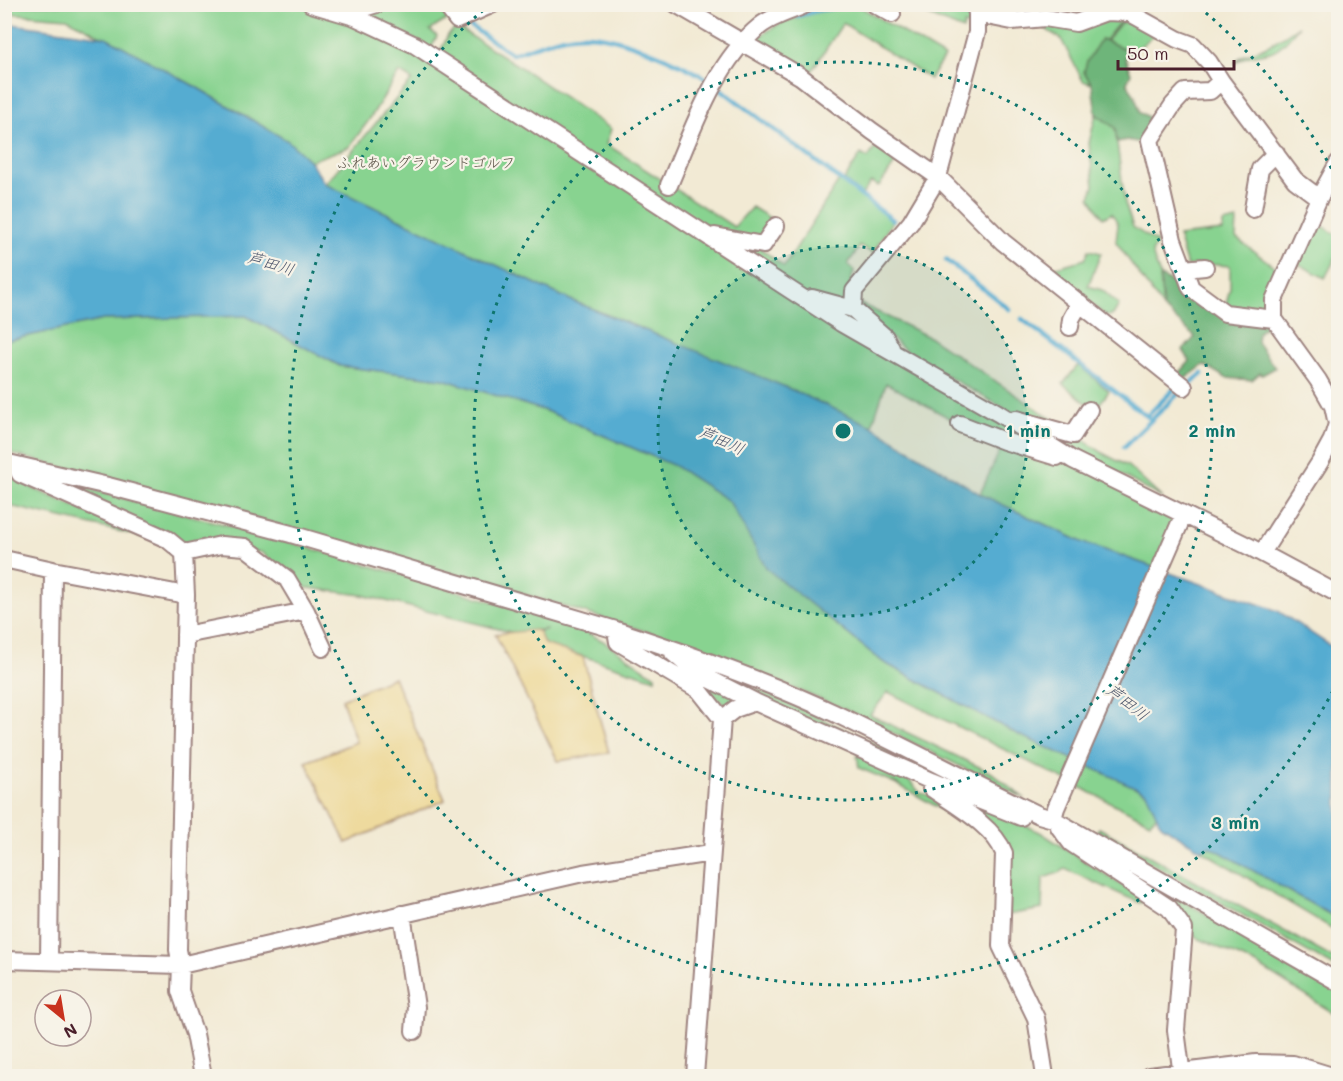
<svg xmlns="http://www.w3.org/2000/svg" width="1343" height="1081" font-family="Mali,'Klee One',sans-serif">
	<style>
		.green { fill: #88d390; stroke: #69795e; stroke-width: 1.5 }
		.forest { fill: #6eb57a; stroke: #5c6a52; stroke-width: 1.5 }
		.sand { fill: #eeda9e; stroke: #9c7c64; stroke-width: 1.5 }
		.water { fill: #54acd1; stroke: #4f667e; stroke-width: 1.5 }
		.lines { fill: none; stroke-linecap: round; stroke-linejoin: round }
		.stream { stroke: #54acd1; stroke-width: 4.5 }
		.minor-casing { stroke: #9e8480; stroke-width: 20 }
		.minor { stroke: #fff; stroke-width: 16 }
		.ring { fill: none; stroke: #0f766e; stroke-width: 3; stroke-dasharray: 3 6 }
		.labels { text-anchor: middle; stroke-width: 4.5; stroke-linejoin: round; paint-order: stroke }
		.park-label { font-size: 15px; fill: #5d5549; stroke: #f7f3e8 }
		.water-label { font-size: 16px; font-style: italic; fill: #4e576d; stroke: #f7f3e8 }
		.centre { fill: #0f766e; stroke: #f7f3e8; stroke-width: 3 }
		.ring-label { font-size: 18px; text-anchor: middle; font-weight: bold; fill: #0f766e; stroke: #f7f3e8; stroke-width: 4.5; stroke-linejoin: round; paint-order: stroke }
	</style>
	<rect width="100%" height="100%" fill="#f7f3e8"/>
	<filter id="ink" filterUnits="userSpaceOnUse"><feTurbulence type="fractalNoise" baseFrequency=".0167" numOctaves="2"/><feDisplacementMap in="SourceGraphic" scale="12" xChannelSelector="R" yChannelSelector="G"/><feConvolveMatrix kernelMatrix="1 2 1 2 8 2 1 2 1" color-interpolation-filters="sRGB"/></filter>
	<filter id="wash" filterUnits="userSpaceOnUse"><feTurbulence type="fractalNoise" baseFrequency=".008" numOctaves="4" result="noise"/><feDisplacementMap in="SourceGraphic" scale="24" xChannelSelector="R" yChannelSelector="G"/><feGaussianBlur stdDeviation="1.35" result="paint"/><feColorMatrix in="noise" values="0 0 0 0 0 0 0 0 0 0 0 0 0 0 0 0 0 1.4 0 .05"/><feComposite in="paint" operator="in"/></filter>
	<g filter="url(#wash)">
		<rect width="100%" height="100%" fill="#f2ead4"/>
		<path class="green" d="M311 4 439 54 448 35 457 27 517 65 611 129 606 144 734 227 752 207 770 218 762 238 753 242 784 267 840 179 893 220 873 253 860 246 848 264 854 271 847 294 895 354 1175 519 1159 569 1082 542 980 494 1004 441 960 424 886 383 872 426 783 386 568 299 325 184 412 80 399 72 369 120 349 147 310 161 288 141 196 87 67 18 5 13 4 5Z
			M384 5H438L450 18 430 30 437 36 431 49 373 17 372 11Z
			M907 5H933L970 18V26L964 25 963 30 910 8Z
			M859 6 944 57 930 79 843 23 811 72 807 69 803 73 754 43 757 41 755 39 782 22 818 12Z
			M1109 16 1123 18 1105 40 1101 39 1084 72 1092 84 1083 81 1061 39 1047 30 1040 22Z
			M1128 17 1158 32 1133 52 1106 41 1123 20V23L1127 22Z
			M1299 26C1290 36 1281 51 1266 53 1250 56 1249 54 1234 64 1241 53 1256 52 1267 46 1278 40 1289 33 1299 26Z
			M1096 114 1115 128 1125 203 1133 227 1157 243 1152 253 1160 276 1163 308 1116 242 1118 224 1112 213 1103 218 1090 197 1094 186 1089 143Z
			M886 143 929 181 898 159 880 185 878 186 871 182 862 195 844 180 861 154 868 158 874 149H881Z
			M1237 220 1236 238 1279 270 1266 298 1267 308 1262 315 1225 308 1230 288V266L1205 264 1187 266 1178 236 1223 231V223Z
			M1317 222 1338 236V253L1325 278 1298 264Z
			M1089 250 1101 253 1088 286 1102 290 1119 305 1113 315 1106 316 1049 269 1085 259Z
			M857 302 931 338 1106 455 1128 466 1162 498 917 359 887 335Z
			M246 316 340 366 443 379 546 411 675 466 729 501 767 569 883 662 1017 734 1146 792 1157 815 1150 822 888 692 870 715 992 773 1024 798 849 711 671 639 510 590 315 535 5 452 4 341 103 320Z
			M1078 365 1109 391 1095 410 1063 384Z
			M4 470 34 489 148 538 5 505Z
			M30 474 262 534 573 625 603 641 655 676V679L544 644 539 632 547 629 515 633 362 595 301 587 261 552 188 548Z
			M631 643 759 690 1032 817 758 700 726 706 715 696Z
			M857 755 903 773 920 793C939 796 958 814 972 827L897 784 859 768Z
			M942 789 1040 832 1146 901 1140 903 1065 869 1061 872 1043 878 1042 909 1007 915 1010 855Z
			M1099 828 1338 961V969L1096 832Z
			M1210 846 1338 919V932L1201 850Z
			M1089 849 1338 987V1016L1257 965 1191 935Z"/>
		<path class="forest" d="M1101 39 1133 52 1125 58 1131 73 1127 83 1135 96 1140 113C1158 118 1151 133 1142 143L1127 140 1117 142 1115 128 1096 114 1092 84 1084 72 1087 61Z
			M1160 276 1190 292 1268 324 1258 333 1257 342 1275 368 1262 375 1260 373 1252 380 1226 378 1204 365 1182 381 1177 376 1190 361 1183 350 1195 337 1163 308Z"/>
		<path class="sand" d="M535 630 539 632 544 644 583 657 609 753 558 761 495 634Z
			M394 677 445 800 346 843 306 762 356 742 342 699Z"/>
		<path class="water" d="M5 23 106 37 196 87 288 141 310 161 325 184 568 299 783 386 872 426 980 494 1082 542 1278 611 1338 651V919L1210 846 1201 850 1161 825 1146 792 1017 734 883 662 767 569 729 501 675 466 546 411 443 379 340 366 246 316 103 320 5 341Z"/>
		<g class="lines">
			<path class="stream" d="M939 4 969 16
				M1086 4 1095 13
				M989 7 992 4
				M797 16 819 10 856 5
				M464 22 512 54C535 47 558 35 583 35 617 33 683 64 712 82
				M718 87 893 220
				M946 260 1009 309
				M1022 319 1148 417
				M1147 416 1176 387
				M1124 447 1181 391 1202 374"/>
		</g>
	</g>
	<g filter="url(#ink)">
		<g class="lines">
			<g class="minor-casing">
				<path id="minor" d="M311 4 355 17 415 45 841 323 998 413 1073 460 1250 547 1338 594
					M445 4 457 20 493 4
					M676 4 800 76 872 131 938 177 1003 242 1184 387
					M874 4 892 14
					M357 10 377 4
					M977 14 1012 21 1045 18 1076 23 1106 12 1130 13 1177 39 1193 45 1209 62 1221 81
					M669 185C692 132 714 63 760 26 772 16 792 11 807 4
					M1253 209 1260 169 1276 153
					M715 236 763 245 776 226
					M1184 269 1205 267
					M812 298 853 309 885 337 891 348
					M853 309 854 291 911 222 938 177 977 32V14L975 4
					M1274 319 1225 313 1191 288 1173 240 1150 140 1173 105 1185 92 1210 91 1221 81 1295 180 1319 198
					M1070 327 1071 319 1080 303
					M1016 419 1073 435 1089 410
					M960 424 1004 441 1057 457
					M4 462 108 486 291 534 616 630C690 654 764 680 834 713 903 746 971 782 1039 815L1053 819 1338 982
					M17 468 20 474 167 539 184 553 186 595 178 950 181 965 180 991 195 1034 203 1076
					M184 553 221 545 245 547 287 579 306 611 323 648
					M1262 553 1320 462 1332 440 1337 424 1333 406 1318 380 1274 319V300L1319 198 1338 163
					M4 559 53 570 186 595
					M616 630 618 642 699 690 722 719 695 1076
					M185 635 306 611
					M673 653 694 671 755 702 931 781 1021 817
					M722 719 735 709 755 702
					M931 788C954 804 994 826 1004 853L1001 946 1036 1018 1045 1076
					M1053 819 1056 808 1183 516
					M1059 827 1071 843 1169 908 1184 929 1176 1030 1182 1076
					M402 914 416 1007 414 1031
					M4 960 181 965 583 873 711 853
					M49 961 53 570
					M1149 1076 1256 1063 1293 1064 1332 1076"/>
			</g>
			<use href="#minor" class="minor"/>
		</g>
	</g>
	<circle cx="843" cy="431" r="185" fill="#0f766e" fill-opacity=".12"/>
	<g class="ring">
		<circle cx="843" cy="431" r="185"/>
		<circle cx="843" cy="431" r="369"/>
		<path d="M1337 683A554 554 0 1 1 487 7M1199 7A554 554 0 0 1 1337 179"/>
	</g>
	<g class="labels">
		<g class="park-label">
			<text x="426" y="168">ふれあいグラウンドゴルフ</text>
		</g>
		<g class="water-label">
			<text transform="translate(271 263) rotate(17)" y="6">芦田川</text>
			<text transform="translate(722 440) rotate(24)" y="6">芦田川</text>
			<text transform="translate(1128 702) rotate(38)" y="6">芦田川</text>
		</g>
	</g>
	<circle cx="843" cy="431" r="9" class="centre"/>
	<g class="ring-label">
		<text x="1028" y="437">1 min</text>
		<text x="1212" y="437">2 min</text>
		<text x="1235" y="829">3 min</text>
	</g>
	<rect width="1343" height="1081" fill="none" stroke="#f7f3e8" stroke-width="24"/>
	<g transform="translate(63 1018) rotate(150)"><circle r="28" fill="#f7f3e8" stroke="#b29e9c" stroke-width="1.5"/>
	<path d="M0-4.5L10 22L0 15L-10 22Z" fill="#c8321e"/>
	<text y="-9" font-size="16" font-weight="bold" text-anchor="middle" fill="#4a1f2b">N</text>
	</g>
	<path d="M1118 60v9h116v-9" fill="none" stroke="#4a1f2b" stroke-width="3"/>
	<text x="1127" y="60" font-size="18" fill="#4a1f2b" stroke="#f7f3e8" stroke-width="4.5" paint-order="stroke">50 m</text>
</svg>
